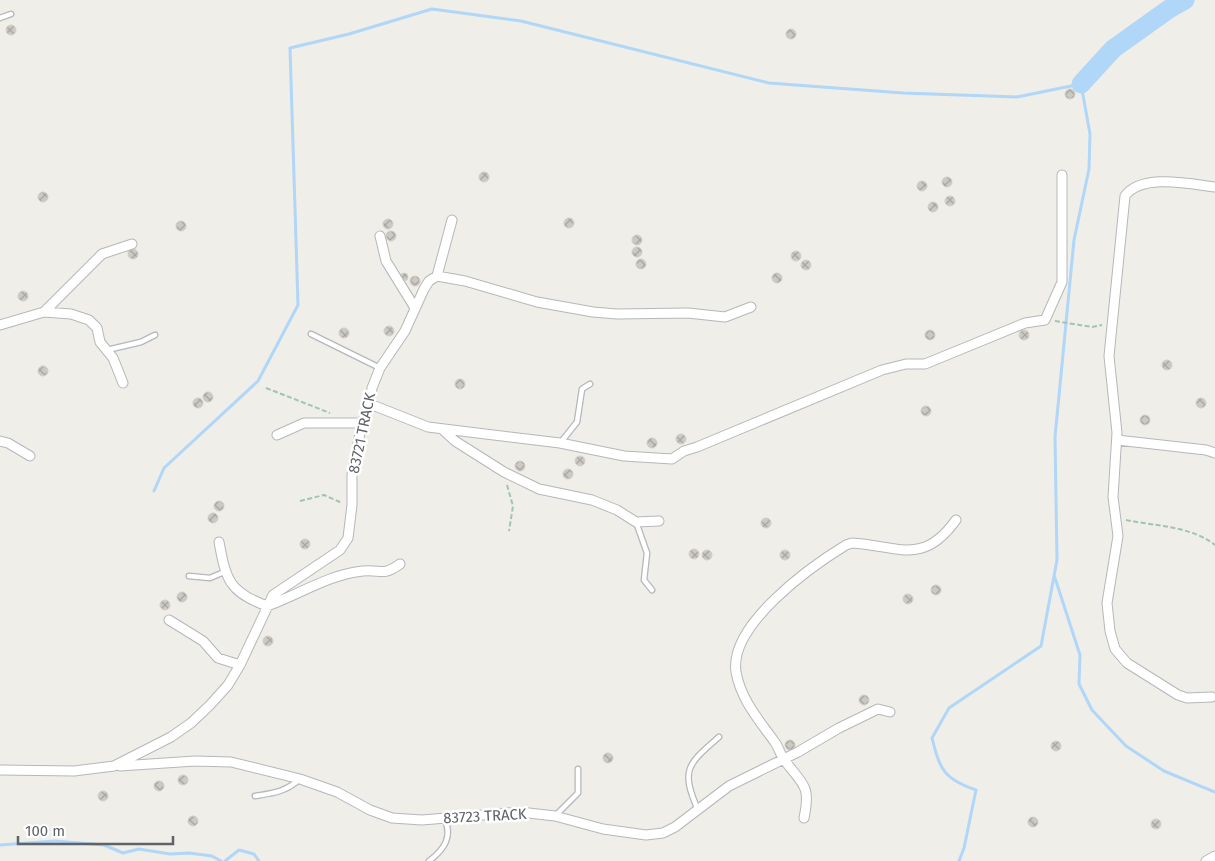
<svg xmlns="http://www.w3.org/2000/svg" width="1215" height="861" font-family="'Fira Sans',sans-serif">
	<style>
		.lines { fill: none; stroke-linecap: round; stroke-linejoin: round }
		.stream { stroke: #b0d6f8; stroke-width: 3 }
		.river { stroke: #b0d6f8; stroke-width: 19 }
		.building { fill: url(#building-cross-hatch); stroke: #d4d0c7 }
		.lane-casing { stroke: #b5b7bb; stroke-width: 7 }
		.street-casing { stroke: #b5b7bb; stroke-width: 11 }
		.path { stroke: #a0c5ad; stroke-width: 2; stroke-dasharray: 5 2.5; stroke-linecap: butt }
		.lane { stroke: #fff; stroke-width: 4.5 }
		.street { stroke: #fff; stroke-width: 9 }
		.labels { text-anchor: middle; stroke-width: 5; stroke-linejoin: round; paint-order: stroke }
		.street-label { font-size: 15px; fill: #5f6267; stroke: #fff }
	</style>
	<defs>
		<pattern id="building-cross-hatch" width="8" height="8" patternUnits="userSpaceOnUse" patternTransform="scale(1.25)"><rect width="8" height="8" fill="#cbc9c4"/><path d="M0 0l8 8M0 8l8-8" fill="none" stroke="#a8a7a3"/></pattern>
	</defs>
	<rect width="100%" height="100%" fill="#f0eee8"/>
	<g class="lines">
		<path class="stream" d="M154 491 164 468 258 381 298 305 290 48 349 34 432 9 521 21 769 83 903 93 1017 97 1081 84 1090 134 1089 169 1074 240 1055 437 1057 560 1041 646 949 708 932 738C940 770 944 779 976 790L964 848 959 861
			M1054 575 1080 655 1079 684 1092 710 1126 746 1164 771 1215 792
			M0 845 55 841 104 845 123 853 139 849 170 854 189 853 212 856 221 861
			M225 861 239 850 254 854 259 861"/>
		<path class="river" d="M1081 84 1113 49 1169 9 1185 0"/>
	</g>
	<path class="building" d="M6 30a5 5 0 1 1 10 0a5 5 0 1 1-10 0Z
		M786 34a5 5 0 1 1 10 0a5 5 0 1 1-10 0Z
		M1065 94a5 5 0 1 1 10 0a5 5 0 1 1-10 0Z
		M479 177a5 5 0 1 1 10 0a5 5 0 1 1-10 0Z
		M942 182a5 5 0 1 1 10 0a5 5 0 1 1-10 0Z
		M917 186a5 5 0 1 1 10 0a5 5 0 1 1-10 0Z
		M38 197a5 5 0 1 1 10 0a5 5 0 1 1-10 0Z
		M945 201a5 5 0 1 1 10 0a5 5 0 1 1-10 0Z
		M928 207a5 5 0 1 1 10 0a5 5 0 1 1-10 0Z
		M564 223a5 5 0 1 1 10 0a5 5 0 1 1-10 0Z
		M383 224a5 5 0 1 1 10 0a5 5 0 1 1-10 0Z
		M176 226a5 5 0 1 1 10 0a5 5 0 1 1-10 0Z
		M386 236a5 5 0 1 1 10 0a5 5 0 1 1-10 0Z
		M632 240a5 5 0 1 1 10 0a5 5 0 1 1-10 0Z
		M632 252a5 5 0 1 1 10 0a5 5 0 1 1-10 0Z
		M128 254a5 5 0 1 1 10 0a5 5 0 1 1-10 0Z
		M791 256a5 5 0 1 1 10 0a5 5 0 1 1-10 0Z
		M636 264a5 5 0 1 1 10 0a5 5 0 1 1-10 0Z
		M801 265a5 5 0 1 1 10 0a5 5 0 1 1-10 0Z
		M772 278a5 5 0 1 1 10 0a5 5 0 1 1-10 0Z
		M400 277a4 4 0 1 1 8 0a4 4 0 1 1-8 0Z
		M410 281a5 5 0 1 1 10 0a5 5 0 1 1-10 0Z
		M18 296a5 5 0 1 1 10 0a5 5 0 1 1-10 0Z
		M384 331a5 5 0 1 1 10 0a5 5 0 1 1-10 0Z
		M339 333a5 5 0 1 1 10 0a5 5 0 1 1-10 0Z
		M925 335a5 5 0 1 1 10 0a5 5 0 1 1-10 0Z
		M1019 335a5 5 0 1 1 10 0a5 5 0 1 1-10 0Z
		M1162 365a5 5 0 1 1 10 0a5 5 0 1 1-10 0Z
		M38 371a5 5 0 1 1 10 0a5 5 0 1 1-10 0Z
		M455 384a5 5 0 1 1 10 0a5 5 0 1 1-10 0Z
		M203 397a5 5 0 1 1 10 0a5 5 0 1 1-10 0Z
		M1196 403a5 5 0 1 1 10 0a5 5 0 1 1-10 0Z
		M193 403a5 5 0 1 1 10 0a5 5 0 1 1-10 0Z
		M921 411a5 5 0 1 1 10 0a5 5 0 1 1-10 0Z
		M1140 420a5 5 0 1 1 10 0a5 5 0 1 1-10 0Z
		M676 439a5 5 0 1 1 10 0a5 5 0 1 1-10 0Z
		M647 443a5 5 0 1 1 10 0a5 5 0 1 1-10 0Z
		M575 461a5 5 0 1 1 10 0a5 5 0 1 1-10 0Z
		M515 466a5 5 0 1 1 10 0a5 5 0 1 1-10 0Z
		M563 474a5 5 0 1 1 10 0a5 5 0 1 1-10 0Z
		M214 506a5 5 0 1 1 10 0a5 5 0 1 1-10 0Z
		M208 518a5 5 0 1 1 10 0a5 5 0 1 1-10 0Z
		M761 523a5 5 0 1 1 10 0a5 5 0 1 1-10 0Z
		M300 544a5 5 0 1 1 10 0a5 5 0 1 1-10 0Z
		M689 554a5 5 0 1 1 10 0a5 5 0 1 1-10 0Z
		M780 555a5 5 0 1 1 10 0a5 5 0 1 1-10 0Z
		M702 555a5 5 0 1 1 10 0a5 5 0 1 1-10 0Z
		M931 590a5 5 0 1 1 10 0a5 5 0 1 1-10 0Z
		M177 597a5 5 0 1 1 10 0a5 5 0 1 1-10 0Z
		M903 599a5 5 0 1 1 10 0a5 5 0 1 1-10 0Z
		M160 605a5 5 0 1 1 10 0a5 5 0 1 1-10 0Z
		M263 641a5 5 0 1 1 10 0a5 5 0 1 1-10 0Z
		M859 700a5 5 0 1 1 10 0a5 5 0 1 1-10 0Z
		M785 745a5 5 0 1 1 10 0a5 5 0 1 1-10 0Z
		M1051 746a5 5 0 1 1 10 0a5 5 0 1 1-10 0Z
		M603 758a5 5 0 1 1 10 0a5 5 0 1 1-10 0Z
		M178 780a5 5 0 1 1 10 0a5 5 0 1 1-10 0Z
		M154 786a5 5 0 1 1 10 0a5 5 0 1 1-10 0Z
		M98 796a5 5 0 1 1 10 0a5 5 0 1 1-10 0Z
		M188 821a5 5 0 1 1 10 0a5 5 0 1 1-10 0Z
		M1028 822a5 5 0 1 1 10 0a5 5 0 1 1-10 0Z
		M1151 824a5 5 0 1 1 10 0a5 5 0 1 1-10 0Z"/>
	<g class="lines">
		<g class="lane-casing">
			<path id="lane" d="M0 18 11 14
				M311 334 380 368
				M107 350 141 342 155 335
				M561 442 577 422 582 389 590 384
				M636 522 647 553 644 580 652 590
				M189 576 210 578 224 572
				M255 796C274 793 285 792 300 779
				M698 810C680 769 688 764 719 737
				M555 816 578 793V769
				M429 861C445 849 453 836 444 818"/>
		</g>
		<g class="street-casing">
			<path id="street" d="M380 236 386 261 415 308
				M437 276 452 220
				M44 312 71 314 89 320 97 328 100 342 113 358 123 383
				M0 325 44 312 102 254 132 244
				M370 404 428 427 560 443 624 456 672 459 684 451 697 447 882 370 906 364H925L1025 323 1045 320 1062 282V175
				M442 429 455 441 504 472 539 489 592 500 617 510 636 522 659 521
				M277 435 304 423H362
				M1117 440 1206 450 1215 453
				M0 441 8 443 30 456
				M219 542C226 580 229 592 267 606 298 595 330 574 363 571 381 569 382 577 400 564
				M169 620 203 641 218 658 240 665
				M1212 697 1187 698 1178 695 1127 663 1115 649 1110 631 1107 603 1118 536 1113 497 1117 433 1109 356 1125 196C1142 173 1190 184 1215 187
				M120 766 195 761 231 762 300 779 337 792 370 810 392 818 422 820 520 812 555 816 603 829 646 835 663 833 675 827 729 786 798 752 839 728 878 709 890 712
				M0 770 74 771 114 766 171 737 191 723 210 705 228 685 240 665 273 595 340 550 348 538 352 505V475L362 423 370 404 372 388 380 368 405 331 424 289 429 281 437 276 465 281 537 302 593 312 617 314 688 313 725 317 751 307
				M804 818C811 785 803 785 785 761 780 755 779 747 774 741 759 720 741 700 736 672 729 625 810 567 846 545L852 543C899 546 923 566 956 520
				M1206 861 1215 856"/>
		</g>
		<path class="path" d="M1055 321 1092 327 1102 325
			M266 388 330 413
			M507 485 513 506 509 531
			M300 501 324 495 342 503
			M1126 520C1155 526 1191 526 1215 545"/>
		<use href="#lane" class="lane"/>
		<use href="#street" class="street"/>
	</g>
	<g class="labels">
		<g class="street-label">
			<text transform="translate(362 433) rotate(-78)" y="5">83721 TRACK</text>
			<text transform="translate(485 816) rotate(-3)" y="5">83723 TRACK</text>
		</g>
	</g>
	<path d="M18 836v8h155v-8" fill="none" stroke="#5f6267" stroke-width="2.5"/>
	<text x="25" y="836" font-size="15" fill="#5f6267" stroke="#ffffff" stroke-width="4" paint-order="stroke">100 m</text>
</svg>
